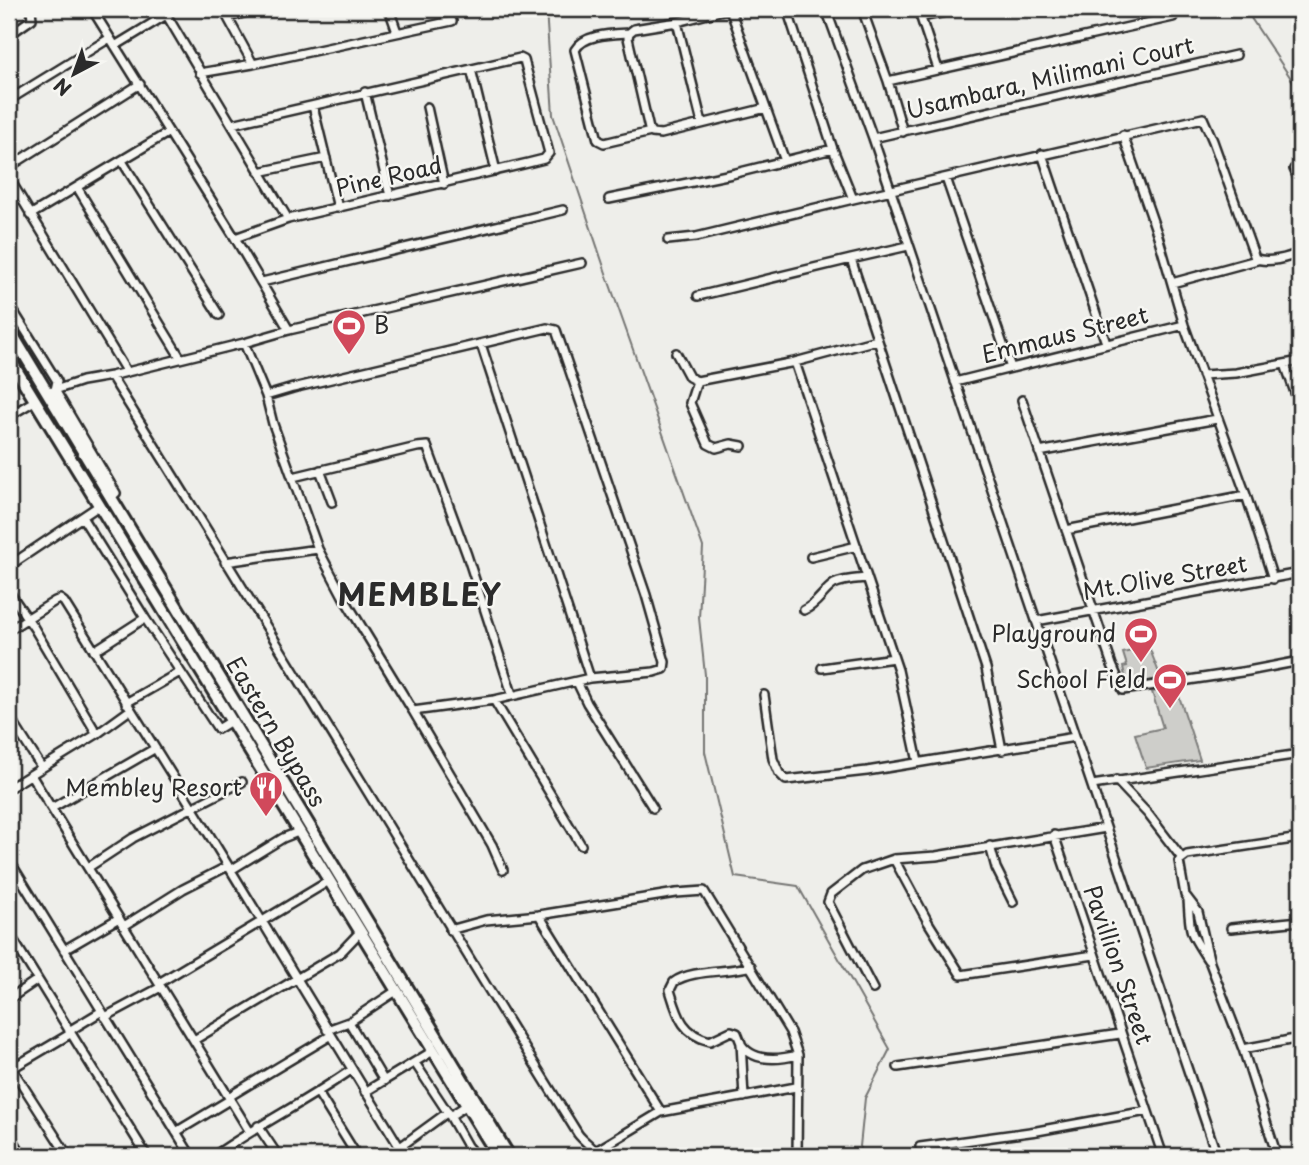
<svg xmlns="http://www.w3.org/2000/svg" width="1309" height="1165" font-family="'Playpen Sans',sans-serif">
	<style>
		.green { fill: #cececa; stroke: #7c7c7a; stroke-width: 2 }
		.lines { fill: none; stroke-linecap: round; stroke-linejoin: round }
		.stream { stroke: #757573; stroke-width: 2 }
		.street-casing { stroke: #2b2b2b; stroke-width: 12 }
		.primary-casing { stroke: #2b2b2b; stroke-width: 16 }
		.street { stroke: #f6f6f2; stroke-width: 7 }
		.primary { stroke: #f6f6f2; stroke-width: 10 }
		.labels { text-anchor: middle; stroke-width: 5; stroke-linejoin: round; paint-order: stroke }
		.street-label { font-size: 23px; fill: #2b2b2b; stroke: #f6f6f2 }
		.poi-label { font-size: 23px; fill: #2b2b2b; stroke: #f6f6f2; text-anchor: end }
		.district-label { font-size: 30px; font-weight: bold; letter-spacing: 2px; fill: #2b2b2b; stroke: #f6f6f2 }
	</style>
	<rect width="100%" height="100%" fill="#eeeeea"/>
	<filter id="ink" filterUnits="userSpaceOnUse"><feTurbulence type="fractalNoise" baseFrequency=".0143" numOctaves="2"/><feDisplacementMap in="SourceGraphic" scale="14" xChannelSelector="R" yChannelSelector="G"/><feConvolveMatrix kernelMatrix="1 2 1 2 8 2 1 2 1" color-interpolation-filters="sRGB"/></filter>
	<g filter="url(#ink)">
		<path class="green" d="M1149 647 1161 678 1133 685 1126 680 1123 667 1127 666 1123 653Z
			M1176 687 1200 760 1146 768 1135 734 1163 728 1152 692Z"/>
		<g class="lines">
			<path class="stream" d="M546 9 553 115 608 279 703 547 699 618 705 675V752L735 877 798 886 890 1049 865 1098 859 1156
				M1245 9 1300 92"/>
			<g class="street-casing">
				<path id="street" d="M92 9 235 238 289 330
					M163 9 288 219
					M223 9 253 64
					M389 9 397 32
					M727 9 677 22 634 29 629 33 628 38 649 129 652 133 661 134 766 108
					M730 9 785 161
					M787 9 833 149
					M826 9 873 138 1217 1156
					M862 9 888 81 903 132
					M918 9 938 69
					M229 17 258 9
					M921 17 960 9
					M677 22 702 123
					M629 33C612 34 584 34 575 50L598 140 604 143 651 132
					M9 35 32 19 31 9
					M115 46 166 15
					M471 69 496 171
					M200 73 253 64 452 21
					M888 81 1173 17
					M365 92 390 196
					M9 100 110 38
					M313 106 338 208
					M427 107 444 184
					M232 124 520 58 524 60 549 153 544 159 528 163 288 219 235 238
					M1123 135 1158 236 1184 325 1246 495 1273 579
					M873 138 1236 55
					M1042 154 1106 343
					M122 161 219 315
					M9 167 140 84
					M1294 169 1300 183
					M259 172 326 158
					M9 178 126 371
					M946 178 1011 368
					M77 187 180 357
					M609 199 732 174 833 149 853 199 1203 118 1213 141 1255 258C1266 264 1289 258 1300 252
					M30 215 169 132
					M668 240 696 237 853 199
					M908 246 851 259 986 668 1002 750
					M262 282 563 210
					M1172 283 1257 260
					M698 296 851 259
					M9 304 57 381 55 390 52 391
					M877 340 795 362 898 670 918 762
					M244 343 289 330 582 263
					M481 344 590 678 494 700
					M676 353 689 377 697 381 795 362
					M1285 364 1300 407
					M1202 375 1236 373 1300 361
					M111 376 244 343 266 396 273 424 318 549
					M697 381 690 403 708 444 716 448 731 444 742 446
					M955 382 1184 325
					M266 396 293 388 547 328 556 330 646 595 665 662 664 669 654 672 590 678
					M1022 400 1112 665 1123 690 1248 671 1300 661
					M9 416 36 400
					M1039 452 1217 419
					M320 470 332 502
					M293 477 417 447 427 446 467 555 512 694
					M110 498 116 493 113 488 55 390 82 381 111 376C269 627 421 882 578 1134 584 1142 595 1148 598 1156
					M82 517 145 618 94 651
					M1066 530 1246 495
					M811 557 857 546
					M225 562 318 549 344 598 413 711 494 700 581 845
					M9 566 100 505
					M1296 574 1300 585
					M9 592 34 628 97 734
					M804 610C817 605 823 591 834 584 844 579 856 579 867 578
					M145 618 218 729 231 721
					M1036 621 1300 573
					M9 630 55 601 60 599 64 602 210 836 405 1156
					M822 668 894 658
					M577 682 587 703 653 808
					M764 695 773 759 779 773 786 780 867 771 1075 737
					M126 703 180 672
					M413 711 492 845 503 870
					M9 716 42 768
					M31 775 250 1132
					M1116 780 1148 814 1181 857
					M1092 785 1300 754
					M9 788 97 734 130 710
					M52 808 154 749
					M1054 835 1163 1156
					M990 846 996 868 1013 902
					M894 859 928 922 961 975 1094 955
					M9 860 191 1156
					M89 867 133 838 242 782
					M231 870 283 838 298 832
					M1188 899C1190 934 1189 931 1208 960
					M539 915 661 1112
					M124 926 183 889 228 866
					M1231 928 1300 921
					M450 930 486 920 539 915 676 893 704 891 790 1032 798 1055
					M9 933 147 1156
					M64 950 119 918
					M159 983 329 881
					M873 989 828 902 831 894 862 870 894 859 936 856 1106 828
					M9 999 37 980
					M105 1017 161 987
					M349 1022 384 1081
					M327 1030 349 1022 396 991
					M69 1031 102 1011
					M194 1040 340 953 360 932
					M741 1044C753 1062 778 1060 798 1055L797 1156
					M1243 1049 1300 1038
					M415 1063 450 1116 467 1146 476 1156
					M9 1064 68 1156
					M898 1067 1120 1034
					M9 1070 70 1034
					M365 1092 433 1051
					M318 1093 357 1156
					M230 1096 330 1036
					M744 1097 741 1043 737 1033 731 1031 710 1041C682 1034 678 1016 670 990L674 982C692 969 729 973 751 966
					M450 1116 467 1105
					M258 1126 278 1156
					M176 1132 231 1099
					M9 1133 23 1156
					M400 1147 448 1112
					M920 1147 1037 1131 1147 1111
					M596 1151 661 1112 796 1087
					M214 1156C258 1125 307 1101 351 1070
					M1277 1156 1243 1049 1210 963 1198 912 1185 895 1179 861 1187 855 1300 838"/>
			</g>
			<g class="primary-casing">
				<path id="primary" d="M9 329 509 1156
					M9 358 498 1156"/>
			</g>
			<use href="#street" class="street"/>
			<use href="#primary" class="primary"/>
		</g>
	</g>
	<defs>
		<g id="stadium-pin" transform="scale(1.75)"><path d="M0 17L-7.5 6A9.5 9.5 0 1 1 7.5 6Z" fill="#d1495b" stroke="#f6f6f2"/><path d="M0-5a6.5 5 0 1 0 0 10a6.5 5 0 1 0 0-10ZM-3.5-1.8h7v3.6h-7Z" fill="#fff"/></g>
		<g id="restaurant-pin" transform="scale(1.75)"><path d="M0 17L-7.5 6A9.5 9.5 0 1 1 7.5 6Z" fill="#d1495b" stroke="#f6f6f2"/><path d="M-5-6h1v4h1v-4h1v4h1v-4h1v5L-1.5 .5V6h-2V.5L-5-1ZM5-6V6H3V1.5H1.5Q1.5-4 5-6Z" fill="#fff"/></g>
	</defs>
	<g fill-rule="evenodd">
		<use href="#stadium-pin" x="349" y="326"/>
		<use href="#stadium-pin" x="1141" y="634"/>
		<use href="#stadium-pin" x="1170" y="680"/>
		<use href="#restaurant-pin" x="266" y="788"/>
	</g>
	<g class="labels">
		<g class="street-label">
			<text transform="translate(1050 78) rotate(-13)" y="8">Usambara, Milimani Court</text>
			<text transform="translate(389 177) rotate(-13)" y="8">Pine Road</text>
			<text transform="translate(1065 335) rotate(-14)" y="8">Emmaus Street</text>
			<text transform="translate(1165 578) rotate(-10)" y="8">Mt.Olive Street</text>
			<text transform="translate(276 732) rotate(59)" y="8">Eastern Bypass</text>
			<text transform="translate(1118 965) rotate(71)" y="8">Pavillion Street</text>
		</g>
		<g class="poi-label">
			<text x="374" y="334" text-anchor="start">B</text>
			<text x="1116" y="642">Playground</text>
			<text x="1146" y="688">School Field</text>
			<text x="242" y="796">Membley Resort</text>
		</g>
		<g class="district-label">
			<text x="420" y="606">MEMBLEY</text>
		</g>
	</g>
	<rect width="1309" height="1165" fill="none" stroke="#f6f6f2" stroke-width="35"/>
	<rect x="18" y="18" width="1274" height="1130" fill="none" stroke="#2b2b2b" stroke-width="2.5" filter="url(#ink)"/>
	<g transform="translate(74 74) rotate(221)" stroke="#f6f6f2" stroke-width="5" paint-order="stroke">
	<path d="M0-5L12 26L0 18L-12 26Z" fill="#2b2b2b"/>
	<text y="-10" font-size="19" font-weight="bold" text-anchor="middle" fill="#2b2b2b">N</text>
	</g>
</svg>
